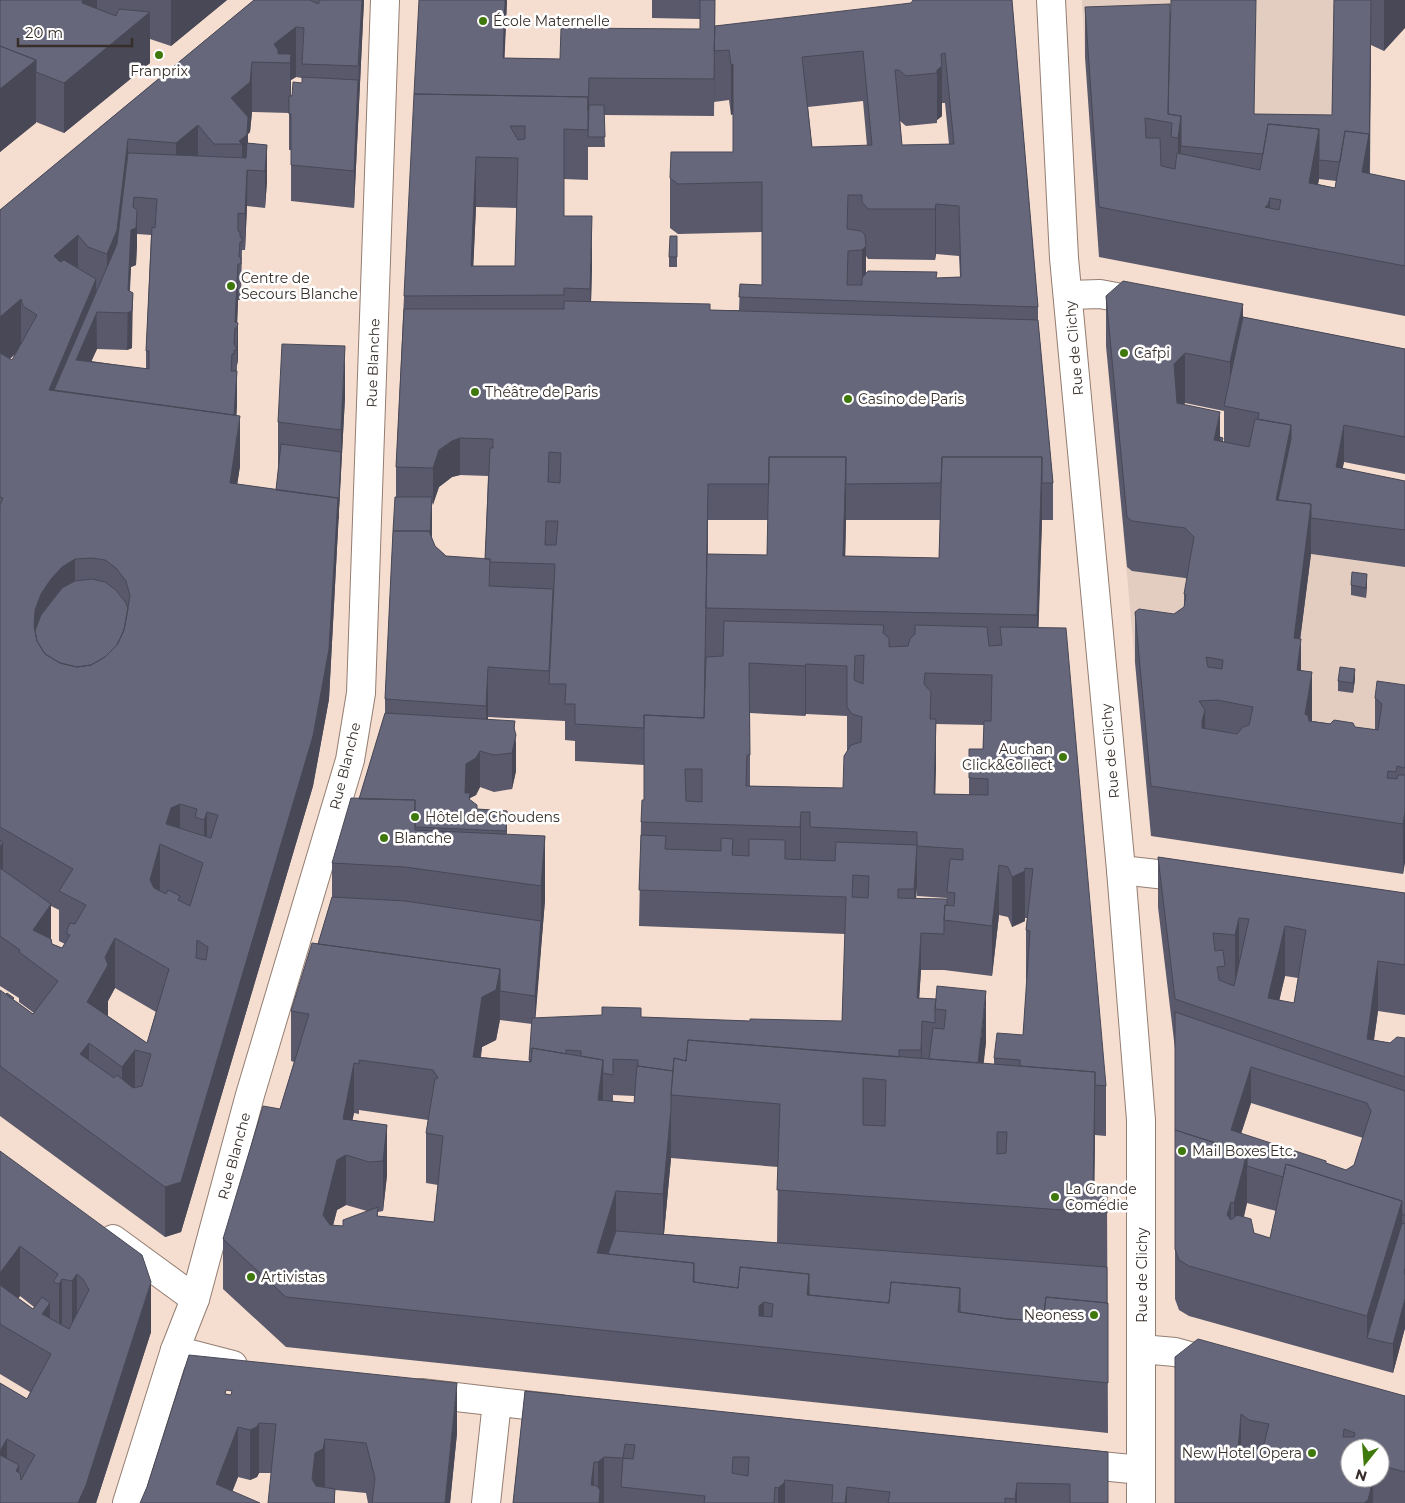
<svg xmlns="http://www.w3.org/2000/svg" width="1405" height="1503" font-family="Montserrat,sans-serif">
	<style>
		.commercial { fill: #e2cdc0 }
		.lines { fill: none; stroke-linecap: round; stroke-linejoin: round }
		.street-casing { stroke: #937e72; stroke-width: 30 }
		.secondary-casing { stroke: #937e72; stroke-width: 30 }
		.street { stroke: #fff; stroke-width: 28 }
		.secondary { stroke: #fff; stroke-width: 28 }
		.wall { fill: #59596b; fill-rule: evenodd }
		.shaded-wall { fill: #484857 }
		.building { fill: #67677c; stroke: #484857; fill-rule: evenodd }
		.poi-dot { fill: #3f780b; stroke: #fff; stroke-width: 2 }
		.labels { text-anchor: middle; stroke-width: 5; stroke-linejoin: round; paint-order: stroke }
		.poi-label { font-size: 14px; fill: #372e29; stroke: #fff; text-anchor: start }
		.street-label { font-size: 14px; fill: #372e29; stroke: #fff }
	</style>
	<rect width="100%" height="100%" fill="#f5ddcf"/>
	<path class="commercial" d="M1082 0H1405V28L1384 51 1371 45 1369 184 1296 176 1170 54 1085 57Z
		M1123 529 1405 567V735L1138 698Z"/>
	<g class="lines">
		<g class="street-casing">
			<path id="street" d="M1069 295 1100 294 1143 302
				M1121 870 1193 878
				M113 1239 195 1299
				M1141 1349 1175 1352 1215 1363
				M175 1350 233 1365
				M421 1393 560 1409
				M1070 1463 1141 1470
				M486 1503 497 1402"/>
		</g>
		<g class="secondary-casing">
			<path id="secondary" d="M1051 0 1064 258 1121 870 1141 1120V1503
				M127 1503 175 1350 195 1299 250 1095 350 760 361 693 385 0"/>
		</g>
		<use href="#street" class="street"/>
		<use href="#secondary" class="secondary"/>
	</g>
	<path class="wall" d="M0 0H227L171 46 150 39V63L64 133 36 122 0 152Z
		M254 0H364L354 208 291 201V150H289V113L252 112 250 132 248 134V143L267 145V181L265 208 247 206 245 250H242L241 294V300H238L237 323 238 360 237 365 236 416 240 466 237 484 276 490 278 472V422L345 397 329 699 313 786 181 1232 165 1237 0 1116V990L33 1014 34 1013 19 1002V998L0 986V210ZM296 77 302 78V83L291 96V80ZM137 234 151 235 146 351V369L91 361 97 349 127 350 132 348 130 291 131 267 136 265ZM16 353 12 360 10 359ZM51 906 59 910V941L65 944 62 948 52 944 51 939ZM115 988 156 1012 147 1043 108 1016V1001Z
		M507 0 504 58 560 59 700 29V19L652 18V0H715V26L1012 0 1038 307V320L1053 483V520H1042L1038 628 1106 1086V1136L1095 1135 1094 1194 1107 1195 1108 1433 286 1347 223 1289V1239L280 1109 294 1062 291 1061V1011L318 944 332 897V863L359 799 385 713V699L393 531 396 497V467L404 296ZM714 83V102L729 100 731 115 733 114V152L670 178V228L678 234 762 232V285L740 284 739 310H710L591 302 592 266 564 216V179L588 180V147H605L604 115 714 116ZM863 101 867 146 812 147 808 107ZM942 103H945L949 144 902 145 900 121 906 126 937 123V120L942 116ZM476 207 517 208 515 266H473ZM936 254 959 256 960 277 937 278 866 274V256L868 259 935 260ZM460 475 488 476 485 559 446 556 435 546 432 539V505L439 487 452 477ZM708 520H768L767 555 708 554ZM846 520H940L939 558 845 556ZM750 713 805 716 806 714 847 716V751L843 788 750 786ZM488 717 565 721V740L575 741V761L644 765V800L641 822 639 926 845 934 842 1021H750L641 1017 535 1018 545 900V836L507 835V811L477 809 470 800V798L476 795 480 787 494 792 512 789 516 771 515 730 488 719ZM936 724 984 725 983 749H969V795L935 794ZM917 886V896L947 898V899H916ZM999 915 1008 917 1012 927 1025 921V918H1027L1026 930V980H1027L1023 1035 994 1058V1064H983L986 1042 936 999 919 998 921 970H944L992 976ZM500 1020 532 1024 529 1062 481 1057 482 1047 496 1040ZM613 1095 634 1096V1103L613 1101ZM359 1110 428 1120 426 1133V1183L438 1185 434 1222 378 1216V1212L383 1211 387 1175V1125L352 1120 354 1113 359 1114ZM671 1158 778 1167 777 1243 664 1234ZM346 1205 367 1211 343 1226 333 1225 337 1210Z
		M1334 0H1405L1384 51 1371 45 1370 174 1405 181V316L1099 257 1085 57V7L1170 36 1255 114 1332 115ZM1319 179 1336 181 1335 188 1318 184Z
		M677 236V267H669V257Z
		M1106 296 1243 317 1405 349V474L1344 462 1342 468 1405 481V567L1311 554 1300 639 1301 671 1312 721 1375 730V698L1405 685V862L1403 874 1151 836 1135 662V612L1174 614 1184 607V594L1187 579 1185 578 1132 571 1127 567 1106 346ZM1185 403 1224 411V442L1183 405Z
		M1367 584 1366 598 1351 595V585Z
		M1355 679 1353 693 1338 691V681Z
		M1158 857 1405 893V1015L1378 1011 1374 1040 1390 1043 1405 1038V1328L1393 1373 1189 1316 1179 1310 1175 1299V1049L1158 907ZM1285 976 1298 978 1294 1003 1279 1000ZM1251 1103 1363 1138 1354 1165 1346 1170 1241 1134ZM1247 1203 1276 1211 1270 1238 1254 1233 1244 1217Z
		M0 1151 151 1332 96 1503H0V1383L27 1399 30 1392 0 1374ZM20 1296 34 1307 33 1309 18 1298Z
		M189 1355 457 1433 450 1503H368L366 1493 335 1490V1503L271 1473H259L257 1477 250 1480 238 1477 232 1491 147 1487ZM226 1390 232 1391 231 1395 225 1394Z
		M1175 1357 1405 1396V1503H1175ZM1380 1448V1478H1350Z
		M525 1391 1108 1452V1503H513Z"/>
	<path class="shaded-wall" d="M83 0H97V13L82 3Z
		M171 0H227L171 46Z
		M362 0H364L354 208V171Z
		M505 0H507L503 95V58Z
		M715 0 714 116V79Z
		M1384 0H1405V28L1384 51Z
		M150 12V63L64 133V83Z
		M296 27V77L291 80 290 113V63H274V44Z
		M1371 44 1369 184 1362 172Z
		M36 60V123L0 152V89Z
		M252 62V112L250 132 248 134 247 206 245 250V214L242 189V144H235L231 98Z
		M733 64V114L731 115V65Z
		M942 66V116L937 120V70Z
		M1181 116V166L1178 188V138Z
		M198 125V175L176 193V143Z
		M1319 129V179L1309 233V183Z
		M128 139V189L107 304V254Z
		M267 145V181L265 208V171Z
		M476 157V207L472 296 471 266Z
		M134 197V229L137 210V247L136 265 131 267 128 313 133 293 132 348 127 350 128 290 131 230Z
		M1270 198V240L1265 207Z
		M936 204V254L935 260V209Z
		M592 216V266L590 339V289Z
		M78 235V285L54 256Z
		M866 246V296L862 300V250Z
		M238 264V300L237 328H235V350H234Z
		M96 279 97 349 76 396 64 405 49 390Z
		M21 299V349L0 367V317Z
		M1243 304V354L1230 407V362Z
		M238 323V360L237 365V328Z
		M345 346V397L329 699 313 786 181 1232 165 1237V1187L338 498 341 452V430Z
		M1185 353V403L1174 414V364Z
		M237 371V407L234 458 240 416V466L230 533V483Z
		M1220 412V452L1223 438V448L1214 490V440Z
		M1291 425V475L1283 514 1276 500Z
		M1344 425V462L1336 504V467Z
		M460 438V475L452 477 439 487 433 505V468L439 450 452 441Z
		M549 452V488L548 482Z
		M846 457V520L844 611 843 556Z
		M1042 457V520L1037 678V615Z
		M708 484V520L707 608Z
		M432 497V534L429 581V544Z
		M1311 504V554L1294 688V638Z
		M546 521V558L545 545Z
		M75 559V609L36 657 34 626 35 610 41 594 51 579 62 567Z
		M1367 574V584L1366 598V588Z
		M1301 639V689L1297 670Z
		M806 664V714L805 716V666Z
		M488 667V717L486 756V706Z
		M1355 669V679L1353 693V683Z
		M1312 672V722L1305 764V714Z
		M931 692V742L930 719Z
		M1205 710V761L1202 721Z
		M936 719V769L934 844V794Z
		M515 721V743L516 735V771L512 789V753Z
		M480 751V787L476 795 470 798V829L465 793 466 764Z
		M180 804V853L166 824 171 808Z
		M207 812V862L204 870V820Z
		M801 812V862L800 877V827Z
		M1405 812V862L1403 874V824Z
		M545 836V900L535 1025V996L541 921V886Z
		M3 842V879L0 885V848Z
		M160 844V894L150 930V880Z
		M917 850V886L914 925V889Z
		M999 865V915L992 976V926Z
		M1025 868V921L1012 927V877Z
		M51 904V954L33 930Z
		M1239 918V968L1235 985V935Z
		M1285 926V976L1272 1032 1268 998Z
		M921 933V970L917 1034V998Z
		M115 938V988L108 1001V1015L92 1045 89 1043V1093L80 1054 87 1002 105 957Z
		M1378 961V1011L1370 1066 1367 1039Z
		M500 969V1019L496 1040 482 1047 473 1107V1057L482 997Z
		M986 991V1042L977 1126V1076Z
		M922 1021V1058L921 1087V1050Z
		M135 1050V1100L122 1117V1067Z
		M603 1060V1110L598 1100Z
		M354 1063V1113L346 1155V1205L337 1210 323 1265V1215Z
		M1251 1067V1103L1232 1161 1231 1130Z
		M1095 1072V1136L1094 1212H1093Z
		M671 1109V1158L663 1244V1194Z
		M387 1125V1175L383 1211V1161Z
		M1247 1153V1203L1234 1253V1203Z
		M616 1191V1241L599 1294 597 1253Z
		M1402 1201V1251L1367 1338V1316Z
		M1231 1202V1252L1227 1215Z
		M20 1246V1296L0 1323V1273Z
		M77 1274V1324L72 1331V1281Z
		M809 1274V1324L807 1295Z
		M62 1279V1329L59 1334V1284Z
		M151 1282V1332L96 1503H78Z
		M1405 1299V1328L1393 1373V1344Z
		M764 1302V1347L759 1346V1306Z
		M50 1303V1353L42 1314Z
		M457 1383V1433L450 1503H445Z
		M1241 1414V1465L1238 1449Z
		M259 1423V1473L257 1477 250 1480V1430Z
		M238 1427V1477L228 1503 216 1484Z
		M7 1439V1489L0 1501V1451Z
		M325 1439V1489L323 1499 312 1479 315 1453Z
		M604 1457V1503H598V1462Z
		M594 1462V1503L591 1485Z
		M19 1465V1503L16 1471Z
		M785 1480V1503H778V1488Z
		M1373 1480V1503H1364Z
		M1017 1483V1503H1015V1499Z
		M847 1487V1503H845Z"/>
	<path class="building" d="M0 0H83L82 3 116 16 119 9 150 12 64 83 36 72V60L0 46Z
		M254 0H310L318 4 320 0H362L358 66 302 64 304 28 296 27 274 44 278 50V54H291L290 63 252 62 250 82 231 98 248 117 247 135 239 141 242 144H214L198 125 176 143 128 139 117 230 107 254 88 247 78 235 54 256 60 262 64 260 96 279 49 390 240 416 230 483 338 498 329 649 313 736 181 1182 165 1187 0 1066V990L33 1014 58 981 19 952 20 950 0 936V868L51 904 33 930 51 939 52 944 62 948 70 935 67 934V930L70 923 75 924 86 905 59 891 73 869 0 827V505L3 498 0 497V353L12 360 37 315 23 306 21 299 0 317V210ZM92 558 105 560 116 568 126 581 130 596 124 630 117 645 105 657 91 665 77 667 60 663 45 654 37 641 34 626 35 610 41 594 51 579 62 567 75 559ZM180 804 197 809 195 817 204 820 207 812 218 815 211 838 166 824 171 808ZM160 844 203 863 190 906 178 900 180 896 168 890 166 894 154 888 150 880ZM115 938 169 969 147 1043 87 1002 108 965 105 957ZM197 940 208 947 206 960 196 958ZM89 1043 122 1067 135 1050 151 1054 142 1086 133 1088 117 1075 114 1078 80 1054Z
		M419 0H505L503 58 560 59 561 28 700 29V0H715L714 79 589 78 588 110V97L414 94Z
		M913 0H1012L1038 307 739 297 740 284 762 285V182L678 184 670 178 671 152H733V64L731 65 729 50 714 51 715 26 911 3ZM863 51 872 145 812 147 802 57ZM945 53 954 144 902 145 895 70H899L906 76 937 73V70L942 66 941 54ZM848 195H862V202L868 209H935L936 204 959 206 961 277 936 278 937 272 868 271 862 278V285H847L848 251 862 250 866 246 865 235 861 231 847 229Z
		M1171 0H1256L1254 114 1332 115 1334 0H1371L1369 165V134L1345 131 1340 162 1319 160V129L1268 124 1263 154 1181 146V116L1168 114Z
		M1170 4 1168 114 1181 116 1178 138 1171 137 1172 123 1145 118 1146 138H1160L1161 166 1175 169 1177 153 1260 170 1268 124 1319 129 1309 183 1335 188 1345 131 1369 134 1362 172 1405 181V266L1099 207 1085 7ZM1270 198 1281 200 1279 210 1265 207 1268 205Z
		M0 46 36 60 0 89Z
		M302 77 358 80 354 171 291 165V114H289V96H292L293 82 302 83Z
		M414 94 588 97V130L564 129V216H592L590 289 564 288V295L404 296ZM510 126H525V139L518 140ZM476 157 518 158 515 266H471Z
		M589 105H604L605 137H588Z
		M247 143 267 145 265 171 247 170 245 214 238 213V231L240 232V237H242V242H240L239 257H241V264H238L235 322 238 323 237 328H235L234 344 237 350H234V354H232L231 371H237L234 415 54 390 117 244 128 153 246 158ZM134 197 157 199 155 228 152 227 146 351H149V369L76 360 97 312 127 313 132 311 133 293 128 290 131 230 136 228 137 210 133 207Z
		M670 236H677V257H669Z
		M1123 281 1243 304 1230 362 1185 353 1174 364 1177 403 1220 412 1214 440 1249 447 1255 419 1291 425 1276 500 1311 504 1294 638 1301 639 1297 670 1312 672 1305 714 1308 716 1309 721 1330 724 1334 720 1353 723 1355 727 1378 730 1382 704 1375 698 1377 681 1405 685V768L1397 766 1396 772 1388 771 1387 778 1397 779 1398 775H1405V812L1403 824 1151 786 1135 612 1139 609 1174 614 1184 607 1186 595 1184 594 1194 537 1185 528 1132 521 1127 517 1106 296ZM1206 657 1223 660 1222 669 1208 667ZM1217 700 1253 707 1249 725 1243 727 1237 734 1202 728V721L1205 710 1199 701Z
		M564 301 710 304V310L1038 320 1053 483H1042V457H942L941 483 846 484V457H769V484H708L704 718 644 715V728L575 724V704H565L566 684H549L555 564 490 562V559H485L490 448H493V439L460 438 452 441 439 450 433 468 396 467 404 309H564ZM549 452 561 453 560 483 548 482ZM546 521H558L556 545H545Z
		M1243 317 1405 349V437L1344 425 1336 467 1405 481V530L1311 518V504L1278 500 1291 439V425L1258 419 1259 413 1224 406Z
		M282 344 345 346 341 430 278 422Z
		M1220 437 1223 438 1222 442 1220 441Z
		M281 444 341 452 338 519V498L276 490Z
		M769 457H846L843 556 939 558 942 457H1042L1037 615 706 608 707 554 767 555Z
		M395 497H432L430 533 429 531H393Z
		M393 531H429L435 546 446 556 490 559 489 586 553 589 549 671 488 667 486 706 385 699Z
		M1352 572 1367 574 1366 588 1351 585Z
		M92 579 105 582 116 590 126 603 128 609 124 630 117 645 105 657 91 665 77 667 60 663 45 654 37 641 35 631 41 615 62 588 75 581Z
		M724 621 884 625 883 633 889 638V647L908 646 910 639 915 634V625L987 627 989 646 1002 645 1000 627 1066 628 1106 1086 1095 1085V1072L1020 1066V1060L994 1058 997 1033 1023 1035 1030 931 1026 930 1033 869 1025 868V871L1012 877 1008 867 999 865 992 926 944 920 945 905 954 906 955 893 947 892 950 859 963 860V849L917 846V832L810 827V812H801L800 827 641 822 642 800H644V715L704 718 706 657 723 656ZM864 655 863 684 854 680 855 656ZM749 663 805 666 806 664 847 666V707L852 714 862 717 861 742 851 745 844 756 843 788 746 786 747 755H750ZM925 673 992 675 991 721H984L983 749H969V778L988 779V795L934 794 936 719H930L931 692 924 684ZM685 769H702V802L686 801Z
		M1340 667 1355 669 1353 683 1338 681Z
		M385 713 515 721 514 728 516 735 512 753 494 755 480 751 476 758 466 764 465 793H470L469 799 477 805V809L507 811 506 831 415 827V800L359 799Z
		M351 798 415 800V830L545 836 541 886 405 867 332 863Z
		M641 835 666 836 665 849 721 851V838L733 839 732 855 749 856V839L785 840V859L835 861 836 842 917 845 914 889H898V898L947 899V905H945L944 920V934L921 933 917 998 936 999 935 1009V1023L922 1021 921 1050H899V1057L688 1040 686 1061 674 1058 673 1071 638 1066V1060L613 1059V1075L603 1073V1060L581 1056V1051L566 1050V1054L532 1048 531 1061 529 1060 532 1018 602 1015V1007L641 1008V1017L750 1021V1019L842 1021 846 897 639 890ZM853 875 869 876 868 898 852 897Z
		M0 840 3 842 0 848Z
		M1158 857 1405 893V965L1378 961 1367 1039 1390 1043 1397 1037 1405 1038V1077L1175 999ZM1239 918 1249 919 1234 986 1219 980 1217 967 1225 966 1223 950 1215 951 1213 933 1235 935ZM1285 926 1306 930 1294 1003 1268 998Z
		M332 897 405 901 541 921 535 996 500 991V969L318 944Z
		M312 943 500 969 496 990 482 997 473 1057 531 1062 532 1048 603 1060 598 1100 634 1103 637 1066 673 1071 671 1095V1109L663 1194 616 1191 597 1253 694 1263 693 1282 738 1288 740 1267 809 1274 807 1295 889 1303 891 1282 960 1288 958 1312 1008 1319 1043 1321 1046 1297 1108 1303V1383L286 1297 223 1239 263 1106 280 1109 309 1014 291 1011ZM359 1060 433 1070 438 1078 435 1079 426 1133 443 1136 434 1222 377 1216 378 1207 343 1220V1226L330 1225 323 1215 337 1160 346 1155 369 1162 383 1161 387 1125 343 1119 354 1063 359 1064ZM764 1302 773 1304 772 1317 759 1316V1306Z
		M937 986 986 991 978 1063 929 1059 933 1028 944 1029 946 1010 935 1009Z
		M7 993 14 998 13 999 6 994Z
		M1175 1012 1405 1091V1215H1402V1201L1286 1164 1283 1177 1247 1166V1153L1175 1130ZM1251 1067 1367 1103 1371 1111 1354 1165 1346 1170 1326 1163V1161L1231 1130Z
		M688 1040 1095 1072 1093 1194 1107 1195V1213L777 1190 780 1104 671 1095 674 1058 686 1061ZM863 1078 886 1080 885 1126 863 1125ZM997 1132H1007L1006 1153 997 1154Z
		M1175 1130 1247 1153 1234 1203 1231 1202 1227 1215 1231 1220 1237 1215 1251 1219 1254 1233 1270 1238 1286 1164 1402 1201 1367 1316 1189 1266 1179 1260 1175 1249Z
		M0 1151 142 1255 151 1282 86 1485 78 1503H0V1455L19 1465 16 1471 20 1473 21 1480 35 1455 7 1439 0 1451V1383L27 1399 51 1354 0 1324V1285L33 1309 42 1297 50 1303 42 1314 69 1329 89 1290 83 1279 77 1274 72 1281 62 1279 59 1284 53 1282 58 1274 20 1246 0 1273Z
		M1402 1223 1405 1224V1268L1404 1272 1405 1275V1299L1393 1344 1367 1338Z
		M616 1231 1107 1267V1303L1046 1297 1043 1321 1008 1319 960 1312V1288L891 1282 889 1303 809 1295V1274L740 1267 738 1288 694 1282V1263L608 1254Z
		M1198 1339 1405 1396V1472L1380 1465V1448H1350V1478H1372L1373 1480 1368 1500 1364 1503H1175V1357ZM1241 1414 1249 1420 1269 1424 1263 1448 1238 1449ZM1344 1429 1355 1433 1354 1437H1343Z
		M189 1355 457 1383 445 1503H372L375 1478 366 1443 325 1439 323 1449 315 1453 312 1479 316 1486 335 1489 334 1503H268L276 1424 259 1423 257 1427 250 1430 238 1427 216 1484 260 1503H140L147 1487ZM226 1390 232 1391 231 1395 225 1394Z
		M525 1391 1108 1452V1503H1070V1484L1017 1483 1015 1499 1005 1498V1503H888L890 1492 847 1487 845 1503H832L833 1485 785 1480 784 1483 778 1488 775 1487 774 1503H704L705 1496 621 1487 623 1458 604 1457 598 1462H594L591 1485 597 1486 600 1490 599 1503H513ZM625 1444 635 1445 633 1459 623 1458ZM733 1457H749L748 1476 732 1473Z"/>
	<g class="poi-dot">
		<circle cx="483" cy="21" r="5"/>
		<circle cx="159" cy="55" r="5"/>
		<circle cx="231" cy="286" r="5"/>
		<circle cx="1124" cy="353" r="5"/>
		<circle cx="475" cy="392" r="5"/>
		<circle cx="848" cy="399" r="5"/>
		<circle cx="1063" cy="757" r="5"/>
		<circle cx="415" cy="817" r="5"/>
		<circle cx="384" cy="838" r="5"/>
		<circle cx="1182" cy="1151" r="5"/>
		<circle cx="1055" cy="1197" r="5"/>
		<circle cx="251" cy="1277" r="5"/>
		<circle cx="1094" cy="1315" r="5"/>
		<circle cx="1312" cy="1453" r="5"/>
	</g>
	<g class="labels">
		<g class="poi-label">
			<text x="493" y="26">École Maternelle</text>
			<text x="159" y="76" text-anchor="middle">Franprix</text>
			<text x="241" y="283">Centre de<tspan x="241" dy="16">Secours Blanche</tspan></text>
			<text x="1134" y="358">Cafpi</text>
			<text x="485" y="397">Théâtre de Paris</text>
			<text x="858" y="404">Casino de Paris</text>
			<text x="1053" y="754" text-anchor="end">Auchan<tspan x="1053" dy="16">Click&amp;Collect</tspan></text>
			<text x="425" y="822">Hôtel de Choudens</text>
			<text x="394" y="843">Blanche</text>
			<text x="1192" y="1156">Mail Boxes Etc.</text>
			<text x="1065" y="1194">La Grande<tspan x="1065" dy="16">Comédie</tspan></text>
			<text x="261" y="1282">Artivistas</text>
			<text x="1084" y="1320" text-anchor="end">Neoness</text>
			<text x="1302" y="1458" text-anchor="end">New Hotel Opera</text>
		</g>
		<g class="street-label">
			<text transform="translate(1074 348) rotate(-95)" y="5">Rue de Clichy</text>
			<text transform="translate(373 363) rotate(-88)" y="5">Rue Blanche</text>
			<text transform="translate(1110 751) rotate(-95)" y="5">Rue de Clichy</text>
			<text transform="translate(345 766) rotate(-76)" y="5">Rue Blanche</text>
			<text transform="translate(234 1156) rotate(-75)" y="5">Rue Blanche</text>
			<text transform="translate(1142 1275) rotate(-90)" y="5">Rue de Clichy</text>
		</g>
	</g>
	<g transform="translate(1365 1463) rotate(197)"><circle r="24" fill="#ffffff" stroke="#afaba9"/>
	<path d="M0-4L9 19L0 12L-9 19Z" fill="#3f780b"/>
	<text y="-8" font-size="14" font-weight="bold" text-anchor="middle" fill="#372e29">N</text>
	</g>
	<path d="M18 38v8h114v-8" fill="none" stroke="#372e29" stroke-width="2.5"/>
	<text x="25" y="38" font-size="15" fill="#372e29" stroke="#ffffff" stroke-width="4" paint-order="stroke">20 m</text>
</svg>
